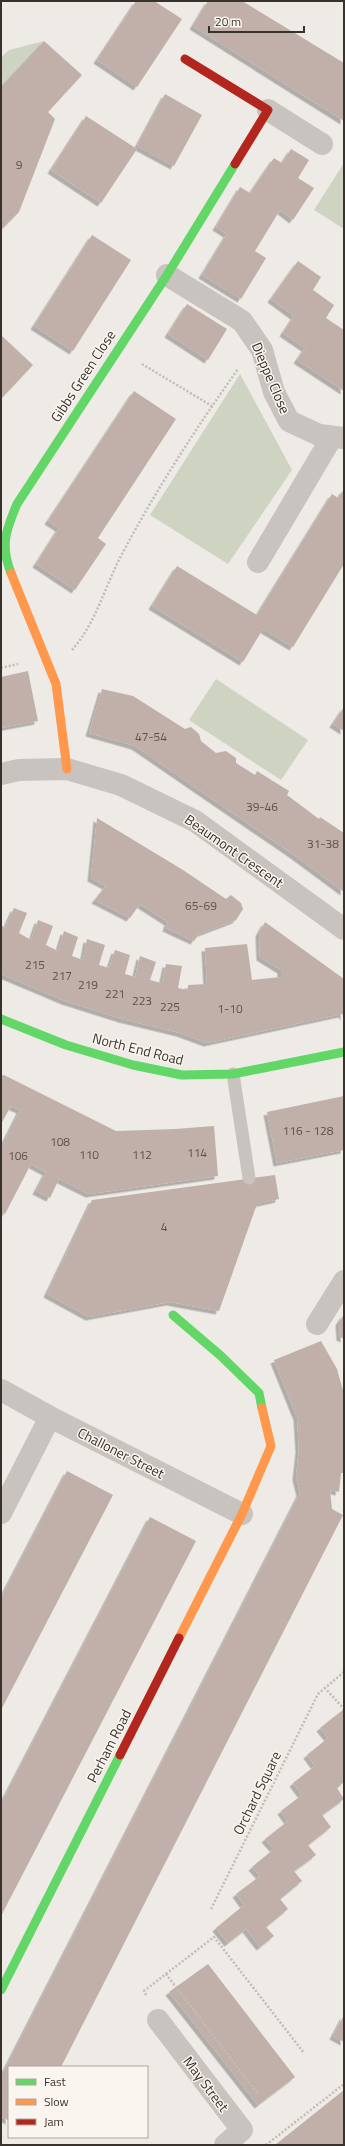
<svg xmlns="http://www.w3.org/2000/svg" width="345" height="2146" font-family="'Titillium Web',sans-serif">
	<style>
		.green { fill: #cfd3c1 }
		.building { fill: #c0b0a9; filter: url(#shadow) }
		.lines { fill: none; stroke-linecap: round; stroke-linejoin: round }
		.path { stroke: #c1bcb7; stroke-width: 2.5; stroke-dasharray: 2 2; stroke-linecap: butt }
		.lane { stroke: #c8c3bf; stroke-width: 13 }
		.street { stroke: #c8c3bf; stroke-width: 22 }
		.fast { stroke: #63d668; stroke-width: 9 }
		.slow { stroke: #ff974d; stroke-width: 9 }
		.jam { stroke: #b3261e; stroke-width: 9 }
		.labels { text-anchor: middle; stroke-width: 3; stroke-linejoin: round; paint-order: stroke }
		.number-label { font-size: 12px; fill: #5b514b }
		.street-label { font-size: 14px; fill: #39312c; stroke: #faf5ef }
	</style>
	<defs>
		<filter id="shadow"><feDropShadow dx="-3.5" dy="3.5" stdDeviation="0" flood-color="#0004"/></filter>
	</defs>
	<rect width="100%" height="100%" fill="#eeeae6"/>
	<path class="green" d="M44 41 1 87V57L9 50Z
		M344 163V229L314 210Z
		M240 374 292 470 228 564 150 515Z
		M216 679 308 740 281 780 189 720Z"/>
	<path class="building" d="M136 1H154L182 19 137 87 97 60Z
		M208 1H242L344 63V121L193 26Z
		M44 41 82 75 48 112 55 119 19 212 1 230V87Z
		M165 94 202 115 174 166 137 146Z
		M86 116 137 149 101 203 51 170Z
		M291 149 309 160 298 178 314 188 293 220 280 210 255 251 266 258 241 299 202 275 227 234 216 227 240 187 250 193 274 158 282 163Z
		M92 235 131 260 73 351 34 326Z
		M298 261 321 277 313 290 334 305 326 318 344 330V391L297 360 305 348 283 333 294 316 271 299Z
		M187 304 227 329 208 360 168 334Z
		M1 335 33 365 1 399Z
		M134 391 176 419 98 538 106 544 75 590 36 564 59 528 48 521Z
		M344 489V564L293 647 263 629 243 662 152 606 177 566 257 615 332 494 338 498Z
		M28 671 38 721 1 728V677Z
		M102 689 133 696 185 729 191 727 199 734 201 741 216 753 226 751 236 758V763L255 775 257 771 289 791 287 795 319 819 320 817 344 833V892L294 855 135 746 89 733Z
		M344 707V731L333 724Z
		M97 818 183 870 226 899 231 895 241 903 243 909 236 920 199 934 194 941 166 928 168 922 140 904 130 918 95 900 106 886 91 878Z
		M14 908 27 913 19 933 31 940 38 920 53 926 46 945 58 951 64 931 78 937 72 956 83 960 87 939 105 945 99 965 109 968 115 950 130 955 125 974 135 977 140 956 156 962 150 980 162 983 166 964 182 966 178 988 188 990V985L207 984 205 948 247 944 252 980 281 977V970L260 957 259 933 265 922 344 979V1017L342 1014 207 1043 180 1033 122 1019 65 1001 1 974V925L5 928Z
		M4 1075 116 1131 175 1129 214 1126 218 1176 89 1194 59 1179 50 1198 36 1191 46 1172 31 1164 5 1214 1 1212V1148L20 1110 11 1106 1 1124V1076Z
		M344 1096V1150L277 1163 267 1112Z
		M275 1175 279 1199 257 1204 219 1311 170 1302 89 1317 47 1294 92 1200Z
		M344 1314V1339L340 1337 339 1322Z
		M321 1341 337 1369 344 1394V1473H341L339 1492 330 1490 332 1509 343 1515 61 2067H9V2121L1 2116V2077L300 1493 296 1477 299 1449 297 1417 274 1360Z
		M67 1471 113 1495 1 1710V1598Z
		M150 1517 196 1541 1 1916V1804Z
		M344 1709V1782L337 1788 344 1799 322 1815 331 1827 308 1845 316 1855 294 1871 302 1881 280 1899 288 1909 266 1927 274 1936 260 1947 246 1929 228 1943 216 1928 244 1905 236 1894 260 1876 252 1867 274 1849 265 1839 288 1821 281 1811 302 1795 293 1783 315 1766 307 1755 328 1738 320 1728Z
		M208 1964 295 2077 258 2105 169 1992Z
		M344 2015V2042L333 2036Z
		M344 2090V2145H275Z"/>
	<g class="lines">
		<path class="path" d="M142 364 212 406
			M72 650C96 623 105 586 122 554 156 490 196 428 238 369
			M1 668 18 664
			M344 1672 325 1688 344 1709
			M211 1909 318 1694 325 1688
			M166 1974 214 1937 304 2053
			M146 1995 144 1991 166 1974 258 2094
			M266 2145 344 2084"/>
		<path class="lane" d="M233 1074 249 1178"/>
		<path class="street" d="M268 110 322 144
			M167 275 242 321 262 350 274 392 289 421 319 435 344 438
			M258 562 332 437
			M1 774 19 770 67 769 121 785 195 821 344 929
			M317 1324 344 1281
			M1 1390 50 1417 242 1514
			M1 1513 50 1417
			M158 2020 242 2130 225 2145"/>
		<path class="fast" d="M11 573C0 545 6 530 17 504L167 275 235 164
			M1 1019 66 1045 133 1065 182 1075 233 1074 344 1052
			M173 1315 221 1356 259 1393 262 1408
			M1 1990 120 1755"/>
		<path class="slow" d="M11 573 56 684 67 769
			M179 1638 242 1514 271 1446 262 1408"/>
		<path class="jam" d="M185 59 268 110 235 164
			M120 1755 179 1638"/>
	</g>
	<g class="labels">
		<g class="number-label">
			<text x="19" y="169">9</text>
			<text x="151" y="741">47-54</text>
			<text x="262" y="811">39-46</text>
			<text x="323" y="848">31-38</text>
			<text x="201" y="910">65-69</text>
			<text x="35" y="969">215</text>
			<text x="62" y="980">217</text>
			<text x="88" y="989">219</text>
			<text x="115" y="998">221</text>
			<text x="142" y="1005">223</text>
			<text x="170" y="1011">225</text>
			<text x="230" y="1013">1-10</text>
			<text x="308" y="1135">116 - 128</text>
			<text x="60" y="1146">108</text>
			<text x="197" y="1157">114</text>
			<text x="89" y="1159">110</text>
			<text x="142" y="1159">112</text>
			<text x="18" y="1160">106</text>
			<text x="164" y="1231">4</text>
		</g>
		<g class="street-label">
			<text transform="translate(83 376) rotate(-57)" y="5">Gibbs Green Close</text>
			<text transform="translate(271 378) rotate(67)" y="5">Dieppe Close</text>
			<text transform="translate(234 851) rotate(35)" y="5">Beaumont Crescent</text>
			<text transform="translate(138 1049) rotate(14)" y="5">North End Road</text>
			<text transform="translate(121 1453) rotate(27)" y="5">Challoner Street</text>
			<text transform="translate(109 1746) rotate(-63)" y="5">Perham Road</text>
			<text transform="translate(257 1793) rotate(-64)" y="5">Orchard Square</text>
			<text transform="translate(206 2084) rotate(53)" y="5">May Street</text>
		</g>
	</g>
	<rect width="345" height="2146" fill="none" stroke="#39312c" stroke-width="4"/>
	<rect x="8" y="2066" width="140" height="72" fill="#faf5ef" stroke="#ada7a1"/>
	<rect x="16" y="2079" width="20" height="6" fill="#63d668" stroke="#ada7a1"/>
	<text x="44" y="2086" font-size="12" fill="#39312c">Fast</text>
	<rect x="16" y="2099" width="20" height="6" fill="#ff974d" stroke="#ada7a1"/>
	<text x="44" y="2106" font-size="12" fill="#39312c">Slow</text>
	<rect x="16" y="2119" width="20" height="6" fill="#b3261e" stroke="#ada7a1"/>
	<text x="44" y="2126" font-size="12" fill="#39312c">Jam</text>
	<path d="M209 26v6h95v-6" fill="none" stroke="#39312c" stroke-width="2"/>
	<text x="215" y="26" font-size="12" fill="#39312c" stroke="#faf5ef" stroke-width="3" paint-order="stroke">20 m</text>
</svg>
